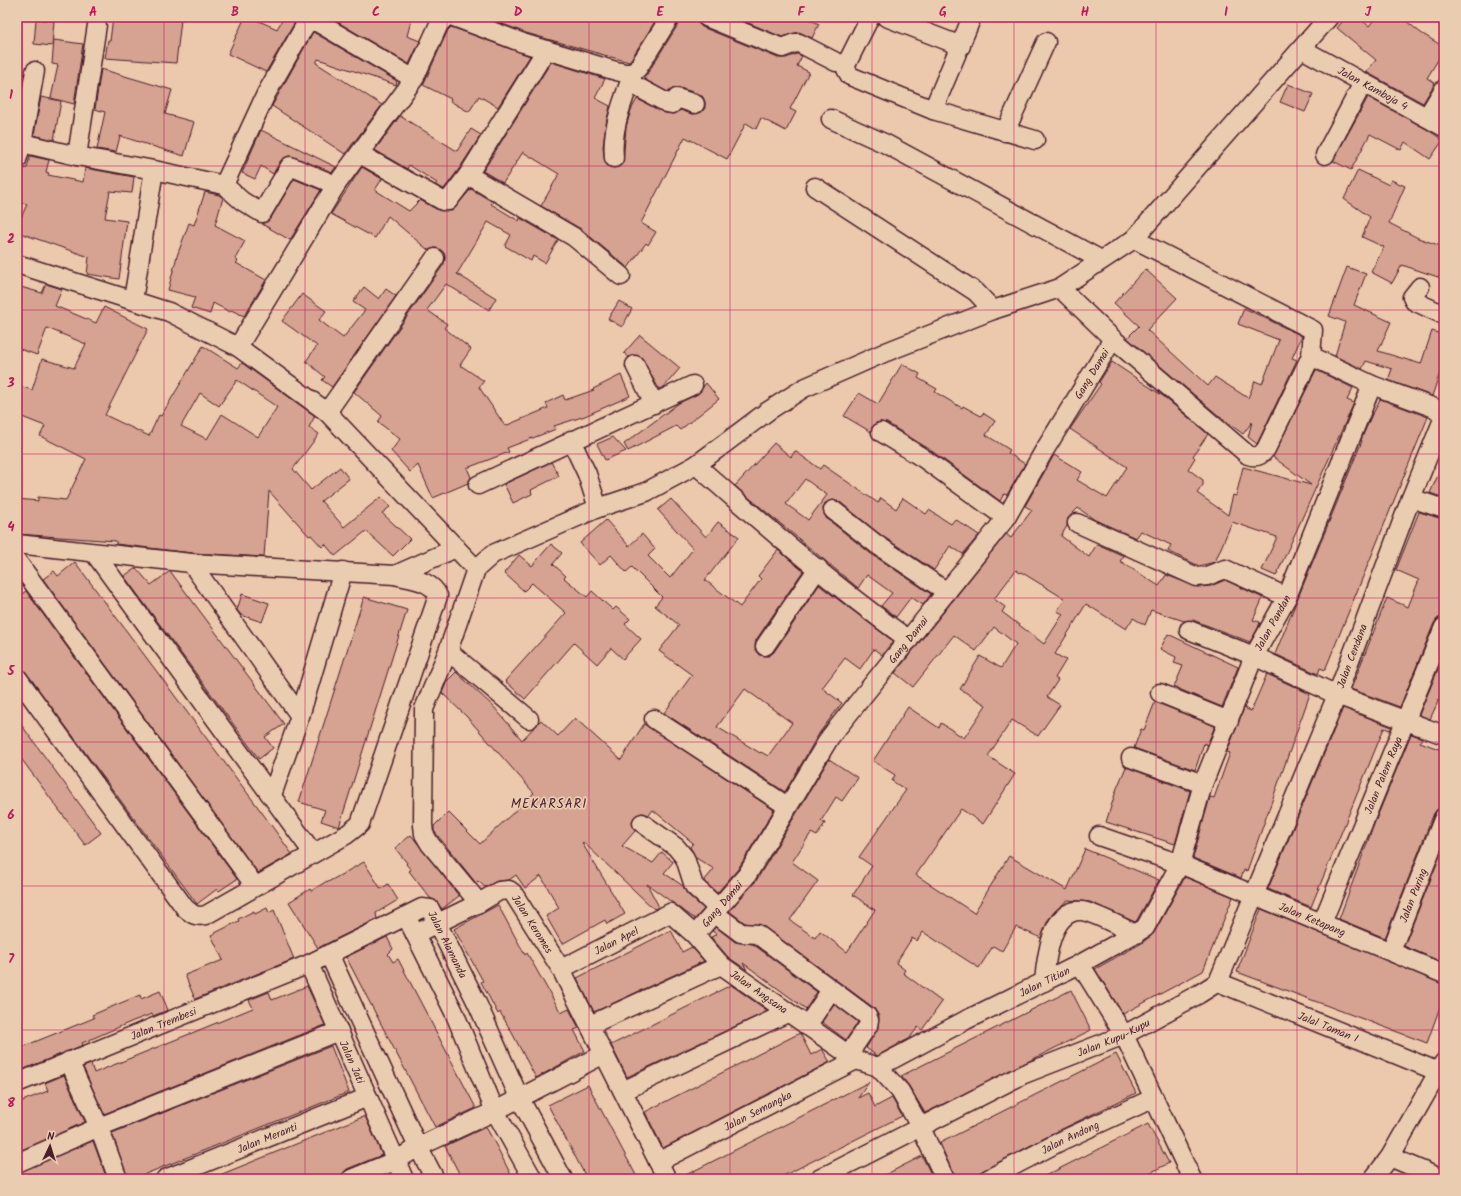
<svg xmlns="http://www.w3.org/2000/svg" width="1461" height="1196" font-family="Kalam,sans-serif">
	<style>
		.building { fill: #d6a291; stroke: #4a1f2b; fill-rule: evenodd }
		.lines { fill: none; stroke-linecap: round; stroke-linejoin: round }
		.minor-casing { stroke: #4a1f2b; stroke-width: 21 }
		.minor { stroke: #eacdb1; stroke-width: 18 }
		.grid { fill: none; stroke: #c2185b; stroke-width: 1; stroke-opacity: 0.55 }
		.labels { text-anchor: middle; stroke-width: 3.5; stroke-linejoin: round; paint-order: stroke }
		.street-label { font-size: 11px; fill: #4a1f2b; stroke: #eacdb1 }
		.quarter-label { font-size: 13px; letter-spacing: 1px; fill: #4a1f2b; stroke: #eacdb1 }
		.neatline { fill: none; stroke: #c2185b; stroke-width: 1.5 }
		.grid-label { font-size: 13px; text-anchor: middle; font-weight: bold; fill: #c2185b }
	</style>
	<rect width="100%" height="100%" fill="#ecc8ad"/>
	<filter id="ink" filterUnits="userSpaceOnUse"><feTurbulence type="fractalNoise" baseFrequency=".025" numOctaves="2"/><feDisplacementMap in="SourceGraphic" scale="8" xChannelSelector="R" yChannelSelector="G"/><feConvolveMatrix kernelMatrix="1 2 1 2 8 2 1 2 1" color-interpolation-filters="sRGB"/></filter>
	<g filter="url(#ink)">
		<path class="building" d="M113 17 181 20 176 63 105 58 108 40 110 41Z
			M245 17H250L277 29 284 17H298L266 72 228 54Z
			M329 17H412L407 36 420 41 409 64Z
			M497 17H658L629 62 526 33 495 21Z
			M680 17H696L698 23 702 27 778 58H786L797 54 802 56 797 66 809 72 790 109 796 112 786 131 761 118 756 129 746 123 727 159 685 137 641 223 656 232 648 245 646 243 628 268 581 229 541 206 559 174 523 152 503 183 483 171 551 62 605 79 595 98 610 106 606 124 603 147 605 163 609 167H619L623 163 626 127 631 110 637 99 665 113 675 114 680 110 692 114 702 112 705 108V102L703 97 699 94 680 88H674L668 92 644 79 679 23Z
			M734 17H805L819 24 812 38 799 32 782 37Z
			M1346 17H1358L1369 26 1376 17H1401L1421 33 1444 47V50L1427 78 1435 83 1423 103 1366 72 1376 60 1337 28Z
			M36 19 54 21 52 46 34 44Z
			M451 27 530 56 498 107 479 96 469 112 450 101 451 99 423 85 448 30Z
			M313 32 397 81 396 85 318 59 316 63 382 105 345 154 272 106Z
			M54 40 83 44 74 104 51 98 58 65 52 64Z
			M101 69 172 90 165 114 194 122 184 156 120 136 116 152 97 149 105 112 95 109Z
			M1288 84 1313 94 1305 112 1280 102Z
			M17 93H20L17 112Z
			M41 97 61 101 54 140 34 135Z
			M1368 97 1428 130 1443 140 1430 159 1405 142 1401 150 1370 134 1351 170 1333 161Z
			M400 116 457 151 471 129 481 135 459 169 444 189 435 185 437 183 409 165 407 169 375 150Z
			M261 130 336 167 332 172 289 156 281 160 273 174 261 166 255 179 242 173Z
			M30 156 49 160 46 172 49 173 48 175 83 182 85 168 134 177 132 193 110 191 105 218 127 221 119 279 87 274 89 257 17 232V227L27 204 19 202 22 188 18 187 22 169 27 168Z
			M362 167 382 179 375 190 409 211 420 200 438 210 452 211 471 189 493 202 491 204 519 221 520 218 558 240 545 263 533 256 531 261 505 246 511 235 488 222 457 274 496 298 489 310 446 284 427 310 447 324 444 328 471 349 460 365 484 381 479 387 505 426 548 408 546 403 563 395 565 400 594 390 593 389 621 375 630 396 585 416 554 426 556 429 507 448 509 452 467 468 471 477 468 483 433 498 418 465 410 472 391 451 400 439 378 422 382 416 354 392 444 264 445 254 436 248 428 250 388 216 375 238 331 214Z
			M1358 170 1389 185 1391 180 1405 186 1389 223 1418 238 1444 247V279L1402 265 1392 283 1371 272 1384 247 1362 237 1370 217 1344 199Z
			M294 179 321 190 290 240 262 224 271 218Z
			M205 192 219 195 223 198 215 225 245 241 235 259 238 261 236 263 266 280 244 316 231 310 230 312 213 303 210 314 191 308 195 297 168 290 177 256 189 223 194 225Z
			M1347 267 1366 274 1354 305 1391 322 1378 351 1421 364 1432 331 1444 335V361L1432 396 1388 380 1392 369 1366 361 1362 369 1335 356 1345 322 1329 316Z
			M1145 269 1177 298 1147 330 1208 386 1215 377 1248 398 1255 381 1262 384 1279 340 1238 324 1244 308 1302 336 1292 358 1297 360 1257 444 1248 437 1252 422 1243 434 1219 416 1127 338 1139 326 1114 303Z
			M46 284 62 289 55 306 96 323 104 307 148 329 105 415 149 436 159 415 161 416 203 346 238 368 242 363 315 416 309 427 319 434 293 469 311 490 340 467 349 479 321 501 344 527 381 497 390 507 382 513 410 539 393 556 366 531 335 556 325 544 322 547 311 535 309 536 269 491 264 557 192 553 116 544V541L17 534V499L38 501V497L66 500 86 459 40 436 45 426 17 415V385L32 390 42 359 74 368 86 344 47 328 37 355 17 348V286L42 293ZM237 380 277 407 258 437 222 414 207 439 181 426 200 393 219 406Z
			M364 287 379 299 386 289 396 296 332 387 322 380 325 377 306 361 317 346 282 321 302 294 326 311 319 320 343 338 365 310 353 302Z
			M619 301 632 309 622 327 608 319Z
			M640 335 680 368 664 387 659 389 641 357 635 355 629 357 624 353Z
			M1112 362 1163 396 1208 434 1193 456 1195 458 1188 469 1203 480V485L1197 493 1228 515 1233 495 1236 496 1243 467 1311 485 1273 457 1316 370 1353 388 1347 400 1354 403 1276 576 1262 570 1277 537 1232 522 1215 562 1199 566 1168 551 1171 545 1141 531 1136 538 1095 520 1078 508 1068 518 1067 526 1061 536 1089 557 1097 544 1124 556 1120 561 1159 586 1166 575 1198 587 1211 586 1225 580 1263 598 1253 620 1260 622 1258 628 1250 642 1193 620 1184 621 1151 610 1145 625 1133 618 1126 629 1086 604 1055 654 1066 660 1055 678 1058 680 1047 697 1060 705 1038 736 1012 720 988 756 1015 774 983 824 961 809 916 875 974 913 1009 856 1067 890 1085 849 1159 880 1137 920 1135 922 1090 902 1068 900 1055 911 1048 920 1041 938 1016 927 1002 951 993 946 979 968 923 932 917 941 912 938 896 963 905 970 903 973 942 1002 922 1030 918 1027 909 1039 901 1043 900 1042 897 1045 877 1056 866 1048 878 1028 879 1016 874 1008 763 926 745 923 729 911 756 881 829 759 858 778 842 801 836 797 821 821 825 823 817 836 811 833 792 862 818 881 790 920 815 938 820 931 847 952 875 910 853 895 872 866 859 857 906 790 892 781 895 775 873 761 908 707 939 728 941 723 964 738 986 705 960 689 980 656 1001 668 1016 644 994 627 976 651 954 635 913 687 895 673 1006 534 1011 538 1032 510 1025 506 1054 455 1082 472 1077 480 1107 498 1127 467 1070 429 1101 384 1099 382ZM1016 570 1020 573 1021 572 1065 599 1057 611 1063 614 1044 644 1002 612 1005 607 994 599Z
			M902 364 920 374 918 378 937 389 935 392 962 408 963 406 981 416 983 413 995 421 986 435 1010 450 1008 453 1025 464 1007 495 1004 494 1000 501 929 449 887 423 881 422 876 423 872 427 871 432 844 416 859 393 878 404Z
			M706 383 719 399 680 430 676 426 628 451 624 444 679 403 698 394Z
			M1380 399 1428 417 1325 670 1320 668 1318 674 1275 654 1362 441 1361 440 1373 412H1374Z
			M613 437 626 451 605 460 597 444Z
			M774 443 791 457 795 451 820 469 823 465 878 503 881 498 896 509 903 498 926 514 929 510 951 524 955 519 979 535 963 554 950 546 934 570 882 536 840 502 834 500 825 503 823 509 826 518 870 553 931 594 923 605 911 597 896 617 881 606 892 593 867 575 858 588 735 486ZM805 479 827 495 808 520 786 504Z
			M551 462 559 476 531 490 532 494 513 503 504 484Z
			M1444 462V498L1430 493Z
			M671 499 706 537 718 522 739 537 705 580 740 607 761 579 758 576 778 550 803 571 756 640 755 650 759 655 769 656 774 652 819 585 893 641 882 655 874 649 860 669 845 658 822 688 842 703 820 732 785 792 664 713 692 675 659 651 679 625 655 606 662 597 632 567 626 572 611 555 600 565 580 543 606 520 629 546 642 534 655 549 648 556 670 578 693 549 658 510ZM745 689 792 723 768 756 761 752 760 753 717 727Z
			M1419 512 1444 519V617L1438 618 1434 623 1400 707 1351 689 1387 598 1408 607 1419 580 1396 570Z
			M551 544 562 553 553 564 566 576 564 578 587 597 592 591 613 610 616 607 630 619 625 624 641 639 623 659 611 648 597 664 574 643 525 699 505 681 566 613 532 583 524 591 504 573 519 555 532 566Z
			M75 562 263 814 292 854 258 873 43 579 54 571 58 576Z
			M136 568 151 585 170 571 284 724 265 737 273 748 259 759 124 576Z
			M26 591 237 879 219 891 217 889 197 904 25 671 17 667V598Z
			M242 594 269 603 262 622 241 615 237 610Z
			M364 597 407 610 339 827 321 821 325 810 299 802Z
			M1168 634 1238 667 1222 707 1174 687 1183 666 1174 663 1176 657 1160 649Z
			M1444 655V689L1430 719 1419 715Z
			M456 672 493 706 522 740 541 720 558 736 575 718 621 760 644 724 774 810 738 869 717 893 704 881 714 869 696 858 690 847 693 843 653 810 649 815 643 813 634 817 632 822 635 831 622 846 653 863 662 852 673 862 664 873 683 886 687 894 704 909 695 919 647 884 659 907 654 909 583 842 582 843 625 914 607 924 605 920 562 944 546 916 559 908 541 876 525 888 516 875 509 880 498 881 485 887 478 881 476 883 434 831V826L448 812 480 844 534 793 466 716 442 693 447 681Z
			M1267 674 1310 694 1247 871 1244 870 1241 878 1193 858 1210 797 1214 798 1230 753 1227 752 1244 708 1251 711Z
			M1155 702 1215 726 1207 745 1204 743 1195 770 1134 748 1141 729 1144 730Z
			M1343 708 1392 727 1390 730 1384 728 1311 907 1268 889Z
			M17 719 101 833 85 845 17 753Z
			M1411 734 1422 738 1420 742 1444 751V807L1438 809 1434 813 1385 938 1339 919 1375 822Z
			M1126 767 1190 791 1175 844 1106 822 1117 788Z
			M411 835 459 896 442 909 436 901 430 898 409 871 411 870 406 864 407 863 395 848Z
			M1444 846V963L1404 946Z
			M364 862 381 889 388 884 398 900 376 913 377 919 318 948 289 902 310 889 311 891 327 881 328 882Z
			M1185 877 1233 897 1203 971 1123 1014 1095 969 1142 943 1154 933Z
			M498 905 525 955 527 953 561 1013 569 1009 579 1028 574 1030 585 1051 536 1078 511 1031 500 1012 498 1014 481 982 483 981 454 929Z
			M267 908 269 913 274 910 294 959 195 999 185 975 223 960 211 935 239 921 238 919 254 911 255 914Z
			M1261 909 1444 984V996L1427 1043 1237 972Z
			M716 927 735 942 753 944 817 992 806 1009 743 963 747 970 728 957 711 937 717 934 712 931Z
			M671 930 682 952 692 947 704 961 594 1012 577 978Z
			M387 937 393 949 388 954 393 962 398 959 476 1108 435 1127 346 957Z
			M731 985 768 1011 627 1077 611 1045Z
			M307 986 325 1025 104 1114 83 1067 91 1064 94 1073 253 1008 249 1000 269 992 272 1000Z
			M1071 990 1091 1030 925 1113 909 1086 901 1076Z
			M160 991 168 1010 153 1016 152 1014 133 1021 82 1043 83 1045 17 1072V1049L94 1018 92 1015 140 995 141 999Z
			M834 1004 858 1022 846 1040 822 1022Z
			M800 1033 811 1055 822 1049 830 1062 663 1148 645 1112Z
			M331 1046 349 1092 133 1179H128L112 1133Z
			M1116 1054 1136 1093 1058 1131 967 1179H955L940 1143Z
			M64 1075 85 1122 17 1152V1103L48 1091 45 1083Z
			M869 1082 858 1098 868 1093 875 1107 892 1098 902 1116 777 1179H678Z
			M588 1085 607 1121 638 1179H587L548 1105Z
			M365 1116 382 1155 347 1169 342 1175 332 1179H210Z
			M1148 1124 1169 1163 1138 1179H1039Z
			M486 1127 498 1149 513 1179H462L445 1146Z
			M93 1141 107 1179H17V1173Z
			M922 1156 931 1174 921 1179H877Z"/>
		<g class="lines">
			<g class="minor-casing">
				<g id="minor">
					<path d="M454 17 523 43 616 71 625 73H633"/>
					<path d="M706 17 782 48 795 43H799L836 62"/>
					<path d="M870 17 846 65V69L850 76 933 110 1035 140"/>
					<path d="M886 17 961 46"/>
					<path id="s1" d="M1302 49 1444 127"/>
					<path d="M630 83 667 103 672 104 677 98 695 104"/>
					<path d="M933 110 972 17"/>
					<path d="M1427 117 1444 89"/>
					<path d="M831 119 886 144 1101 260"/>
					<path d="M1005 132 1046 42"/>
					<path d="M22 143 35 71"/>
					<path d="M360 154 443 201H448L468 175 546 50"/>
					<path d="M1325 155 1363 83"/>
					<path d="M77 156 97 25"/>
					<path d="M614 158C611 128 623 101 633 73L638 68 670 17"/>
					<path d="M17 160 22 143 77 156 154 170 224 185 242 201 262 213 290 166 336 185"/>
					<path d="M468 175 574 237 621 276"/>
					<path d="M224 185 266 94 307 22H317L414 79"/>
					<path d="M815 187 976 292 993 310"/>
					<path d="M17 264 169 312 238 347 327 412 476 569"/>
					<path d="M1420 287 1412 297 1414 301 1444 315"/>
					<path d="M1060 288 1113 339 1248 455C1256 458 1261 456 1266 449L1311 356 1313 330 1134 239"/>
					<path d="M133 300 154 170"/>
					<path d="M238 347 336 185 414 79 439 24 446 17"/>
					<path d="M1311 356 1372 385 1435 408 1444 416"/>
					<path d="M635 365 654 404"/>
					<path d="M327 412 435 258"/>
					<path d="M881 432 923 458 1006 518"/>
					<path d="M571 440 587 474 598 508"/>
					<path d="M696 465C765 526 834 586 909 640"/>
					<path d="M478 485 693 385"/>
					<path d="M1411 498 1444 509"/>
					<path d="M833 510 876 544 947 592"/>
					<path d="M1077 523 1197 577 1207 576 1225 569 1287 597"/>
					<path d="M17 544 191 563 395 575C410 579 432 580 438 596L360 824 346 835 206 915C196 917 193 915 185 908L17 677"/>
					<path d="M95 554 313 853"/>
					<path d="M17 561 255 886"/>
					<path d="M191 563 300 716"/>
					<path d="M395 575 456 548"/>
					<path d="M1189 630 1254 656 1337 695 1444 735"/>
					<path d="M765 646 818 568"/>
					<path d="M448 651 529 719"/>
					<path d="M1160 693 1229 721"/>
					<path d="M654 719 787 806"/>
					<path d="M1131 758 1203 784"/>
					<path d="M272 795 300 716 343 571"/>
					<path d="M642 823 676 847 685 858 694 886 718 908"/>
					<path id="s2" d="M1099 836 1180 864 1444 974"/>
					<path d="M479 903 430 844 424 834 423 825 424 709 448 651 476 569 493 554 598 508 646 492 696 465 768 411 804 388 886 352 993 310 1060 288 1134 239 1329 17"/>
					<path d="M714 913 741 933 757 934 867 1016 869 1020 868 1026 848 1055"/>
					<path id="s3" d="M1322 923 1444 627"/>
					<path d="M410 924 454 1012 495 1111 533 1179"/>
					<path id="s4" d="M415 934 479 903 499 891 509 890 513 893 561 969 667 1179"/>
					<path id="s5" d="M695 935 747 875 830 737 1006 518 1044 451 1113 339"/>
					<path id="s6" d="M1391 951 1444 817"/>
					<path d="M329 954 418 1147 435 1179"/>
					<path id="s7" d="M309 964 404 1179"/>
					<path d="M1080 964 1124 1035 1192 1179"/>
					<path id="s8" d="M561 969 670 913 695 935 721 965 856 1060 878 1067 900 1091 921 1128 945 1179"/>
					<path d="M1044 982C1046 959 1051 908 1082 911 1093 912 1125 929 1136 934"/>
					<path id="s9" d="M1218 982 1439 1072"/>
					<path d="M590 1025 721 965"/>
					<path d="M807 1026 831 990"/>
					<path d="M69 1061 99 1127 118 1179"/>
					<path id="s10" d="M878 1067 966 1020 1080 964 1145 928 1180 864 1203 784 1254 656 1287 597 1372 385"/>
					<path id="s11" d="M17 1083 309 964 422 908 430 909 477 1003 519 1097 563 1179"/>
					<path d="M623 1091 787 1013"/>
					<path d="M1390 1157 1442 1179"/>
					<path id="s12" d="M658 1162 856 1060"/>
					<path d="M17 1163 99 1127 339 1031"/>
					<path id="s13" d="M165 1179 368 1097"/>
					<path d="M351 1179 397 1160 418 1147 495 1111 604 1054"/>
					<path id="s14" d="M819 1179 1024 1074 1124 1035 1199 994 1218 982 1337 695 1411 498 1444 417"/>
					<path id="s15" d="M988 1179 1063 1140 1154 1098"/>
					<path d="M1373 1179 1390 1157 1444 1062"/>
				</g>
			</g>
			<use href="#minor" class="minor"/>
		</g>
	</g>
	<path class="grid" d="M164 17V1179M305 17V1179M447 17V1179M589 17V1179M730 17V1179M872 17V1179M1014 17V1179M1156 17V1179M1297 17V1179M17 166H1444M17 310H1444M17 454H1444M17 598H1444M17 742H1444M17 886H1444M17 1030H1444"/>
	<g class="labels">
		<g class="street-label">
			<text dy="4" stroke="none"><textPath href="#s1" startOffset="81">Jalan Kamboja 4</textPath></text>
			<text dy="4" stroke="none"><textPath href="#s5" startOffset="689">Gang Damai</textPath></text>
			<text dy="4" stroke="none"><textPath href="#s10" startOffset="633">Jalan Pandan</textPath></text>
			<text dy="4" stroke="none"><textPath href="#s5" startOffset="365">Gang Damai</textPath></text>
			<text dy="4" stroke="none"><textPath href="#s14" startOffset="798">Jalan Cendana</textPath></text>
			<text dy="4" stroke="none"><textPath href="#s3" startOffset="160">Jalan Palem Raya</textPath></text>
			<text dy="4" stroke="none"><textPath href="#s6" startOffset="60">Jalan Puring</textPath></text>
			<text dy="4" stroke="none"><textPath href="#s5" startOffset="41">Gang Damai</textPath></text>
			<text dy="4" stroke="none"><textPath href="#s2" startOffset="229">Jalan Ketapang</textPath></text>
			<text dy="4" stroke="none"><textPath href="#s4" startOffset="146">Jalan Keromes</textPath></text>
			<text dy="4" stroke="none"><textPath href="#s8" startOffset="62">Jalan Apel</textPath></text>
			<text dy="4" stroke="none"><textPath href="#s11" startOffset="489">Jalan Alamanda</textPath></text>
			<text dy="4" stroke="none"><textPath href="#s10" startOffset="187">Jalan Titian</textPath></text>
			<text dy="4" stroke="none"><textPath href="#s8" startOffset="242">Jalan Angsana</textPath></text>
			<text dy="4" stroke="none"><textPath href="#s11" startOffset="158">Jalan Trembesi</textPath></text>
			<text dy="4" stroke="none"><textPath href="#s9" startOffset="119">Jalal Taman I</textPath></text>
			<text dy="4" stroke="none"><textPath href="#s14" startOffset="327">Jalan Kupu-Kupu</textPath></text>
			<text dy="4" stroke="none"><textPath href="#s7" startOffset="107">Jalan Jati</textPath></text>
			<text dy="4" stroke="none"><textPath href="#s12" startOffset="112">Jalan Semangka</textPath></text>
			<text dy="4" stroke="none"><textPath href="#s13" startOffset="110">Jalan Meranti</textPath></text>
			<text dy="4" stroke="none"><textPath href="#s15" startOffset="92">Jalan Andong</textPath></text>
		</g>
		<g class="quarter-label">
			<text x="549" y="808">MEKARSARI</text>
		</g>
	</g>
	<rect width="1461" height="1196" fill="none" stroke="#eacdb1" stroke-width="44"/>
	<g transform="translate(50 1146) rotate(4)" stroke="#eacdb1" stroke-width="3" paint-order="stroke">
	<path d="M0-3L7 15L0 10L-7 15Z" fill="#4a1f2b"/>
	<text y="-6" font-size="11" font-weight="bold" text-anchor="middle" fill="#4a1f2b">N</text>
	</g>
	<rect x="22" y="22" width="1417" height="1152" class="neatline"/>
	<g class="grid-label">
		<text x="93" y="16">A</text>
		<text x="235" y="16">B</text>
		<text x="376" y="16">C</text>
		<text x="518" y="16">D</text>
		<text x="660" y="16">E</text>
		<text x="801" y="16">F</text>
		<text x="943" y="16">G</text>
		<text x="1085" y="16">H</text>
		<text x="1226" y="16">I</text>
		<text x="1368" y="16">J</text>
		<text x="11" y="99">1</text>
		<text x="11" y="243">2</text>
		<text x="11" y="387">3</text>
		<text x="11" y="531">4</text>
		<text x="11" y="675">5</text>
		<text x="11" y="819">6</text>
		<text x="11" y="963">7</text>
		<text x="11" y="1107">8</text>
	</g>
</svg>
